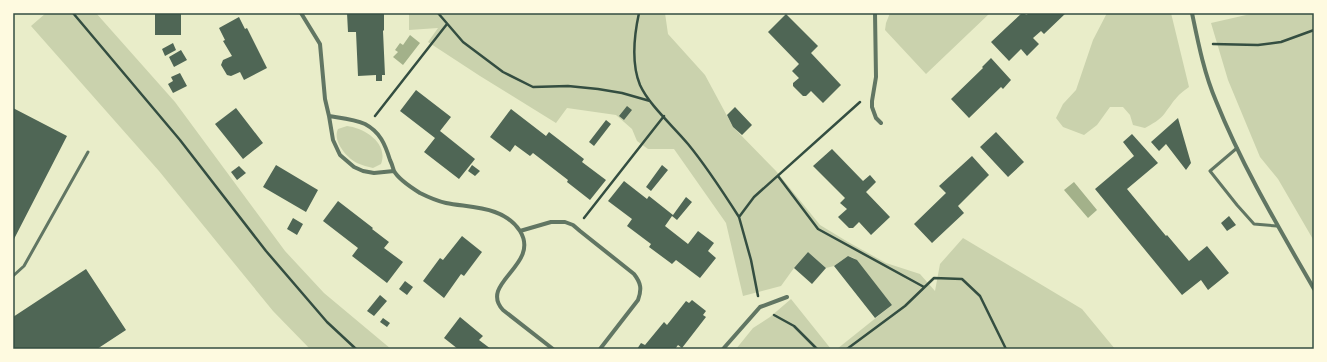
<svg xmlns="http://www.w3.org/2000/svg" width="1327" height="362" font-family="Jost,sans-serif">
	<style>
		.green { fill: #cad2ad }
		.water { fill: #a3b18a }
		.building { fill: #4f6655 }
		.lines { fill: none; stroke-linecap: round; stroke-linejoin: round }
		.path { stroke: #344e41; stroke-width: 2.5 }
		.service { stroke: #617663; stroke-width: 3 }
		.minor { stroke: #617663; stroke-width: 4 }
		.neatline { fill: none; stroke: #344e41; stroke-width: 1.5 }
	</style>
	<rect width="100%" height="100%" fill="#e9edc9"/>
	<path class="green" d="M46 13H96L175 102 285 251 324 293 391 349H310L273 311 159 171 31 26Z
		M409 13H665L668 34 705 75 733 127 776 171 820 225 848 242 886 263 920 274 935 291 940 264 963 238 1082 309 1115 349H837L892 305 854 258 848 256 834 266 826 268 808 252 794 268 781 286 743 296 726 223 674 149H648L637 141 632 129 616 115 567 108 556 123 480 76 428 42 438 28 409 30Z
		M890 13H990L926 74 885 30 886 23Z
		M1107 13H1171L1189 87C1176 96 1174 101 1165 113 1160 120 1152 124 1145 128L1133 125 1130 115 1123 107H1110L1097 125 1084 135 1063 127 1056 118 1063 104 1076 90 1093 40Z
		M1255 13H1314V241L1278 179 1260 157 1228 80 1211 23Z
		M347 126C364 128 389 143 381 164L373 168C368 167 362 165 357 163 347 158 332 141 338 129Z
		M791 299 831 349H736L753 328 770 317Z"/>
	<path class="water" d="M410 35 420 43 403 65 393 57 398 52 395 50 400 43 403 45Z
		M1074 182 1097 210 1088 218 1064 190Z"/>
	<path class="building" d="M155 13H181V35H155Z
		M347 13H384V30L383 31 385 75H382V81H376V75L358 76 356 32H348Z
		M1022 13 1027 15 1028 13H1066L1044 34 1041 31 1033 38 1039 44 1027 56 1021 49 1009 61 991 42Z
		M786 14 818 46 811 53 841 85 823 103 811 91 806 96H803L793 86V83L799 78 792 71 799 64 768 32Z
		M239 17 245 29 247 28 267 68 244 80 240 72 231 76 227 75 221 65 223 60 232 56 223 41 225 40 219 28Z
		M173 43 176 50 165 56 162 49Z
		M181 50 187 60 174 67 169 57Z
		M991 58 1011 80 1003 89 1001 87 969 118 951 99 983 68 982 67Z
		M180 73 187 86 173 93 168 84 173 81 171 77Z
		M416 90 451 117 440 131 475 159 459 179 424 152 435 138 400 111Z
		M627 106 632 110 624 120 619 116Z
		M735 107 752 125 742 135 733 127 727 115Z
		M13 108 67 136 13 241Z
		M236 108 263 143 243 159 215 124Z
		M511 109 546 136 549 132 584 159 582 162 606 180 590 200 567 182 568 180 533 153 530 156 515 145 510 152 490 137Z
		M1178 118 1191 163 1186 170 1166 144 1159 151 1151 142Z
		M606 120 611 124 594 146 589 142Z
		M996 132 1024 162 1008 177 980 147Z
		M1132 134 1158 163 1127 189 1166 236 1167 235 1189 261 1207 246 1229 273 1208 290 1201 280 1182 295 1095 189 1134 156 1123 142Z
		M832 149 863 181 870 175 876 182 866 192 890 217 871 235 859 222 853 228H849L838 217 847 209 840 203 845 198 813 166Z
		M972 156 989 175 958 206 964 213 932 243 914 224 946 193 939 186Z
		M276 165 318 190 306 212 263 187Z
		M472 165 480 171 475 176 468 171Z
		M662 165 668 170 651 191 646 187Z
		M239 166 246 173 237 180 231 172Z
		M624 181 647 199 649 196 673 215 686 197 692 202 677 220 672 216 665 226 688 244 698 231 714 243 708 251 716 258 700 278 676 260 672 264 649 247 651 244 627 226 632 219 608 201Z
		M338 201 373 228 372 229 389 242 384 248 403 262 387 283 352 256 358 248 323 221Z
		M1229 216 1236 225 1227 231 1221 223Z
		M293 218 303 224 297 235 287 229Z
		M462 236 482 252 464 276 461 274 444 298 423 281 440 258 443 260Z
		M808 252 826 268 812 284 794 268Z
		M848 256 857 260 892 305 875 318 834 266Z
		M86 269 126 330 97 349H13V317Z
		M405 281 413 287 407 295 399 289Z
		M380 295 387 301 374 316 367 311Z
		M692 300 706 311 703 315 706 317 682 348 678 345 675 349H637L641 343 645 345 664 322 667 325 686 301 689 303Z
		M460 317 483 336 479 340 491 349H458L444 338Z
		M383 318 390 323 387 327 380 322Z"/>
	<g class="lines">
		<path class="path" d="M73 13 180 140 266 251 327 322 356 349
			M438 13 463 42 503 72 533 87 568 86 598 89 622 93 650 101
			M639 13C634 36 631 63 640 85 649 105 674 127 688 144 707 167 723 192 739 217
			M1213 44 1258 45 1281 42 1314 30
			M375 116 447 24
			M778 176 818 229 924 287
			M584 218 664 116
			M758 296 751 260 739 217 754 197 860 102
			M774 315 794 326 817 349
			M847 349 905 306 934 278 962 279 980 296 1006 349"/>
		<path class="service" d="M1237 148 1210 171 1237 205 1254 224 1277 226
			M13 276 24 266 88 152"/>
		<path class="minor" d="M301 13 320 44 325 99 329 116 333 140 340 155 354 167 363 171 374 173 394 171
			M875 13 876 77 872 101V107L876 118 881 123
			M1192 13C1198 42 1204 73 1216 101 1242 166 1279 228 1314 289
			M329 116C341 118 354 119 365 124 380 132 385 144 390 160 392 164 393 168 394 171 399 180 412 188 420 193 428 197 437 201 446 203 471 208 504 206 520 231 541 265 478 283 503 310L553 349
			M520 231 551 222H565L573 225 580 231 634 274C641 283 642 289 638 300L600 349
			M723 349 760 307 787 297"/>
	</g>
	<rect width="1327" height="362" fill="none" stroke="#fefae0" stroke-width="28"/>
	<rect x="14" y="14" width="1299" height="334" class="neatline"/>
</svg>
